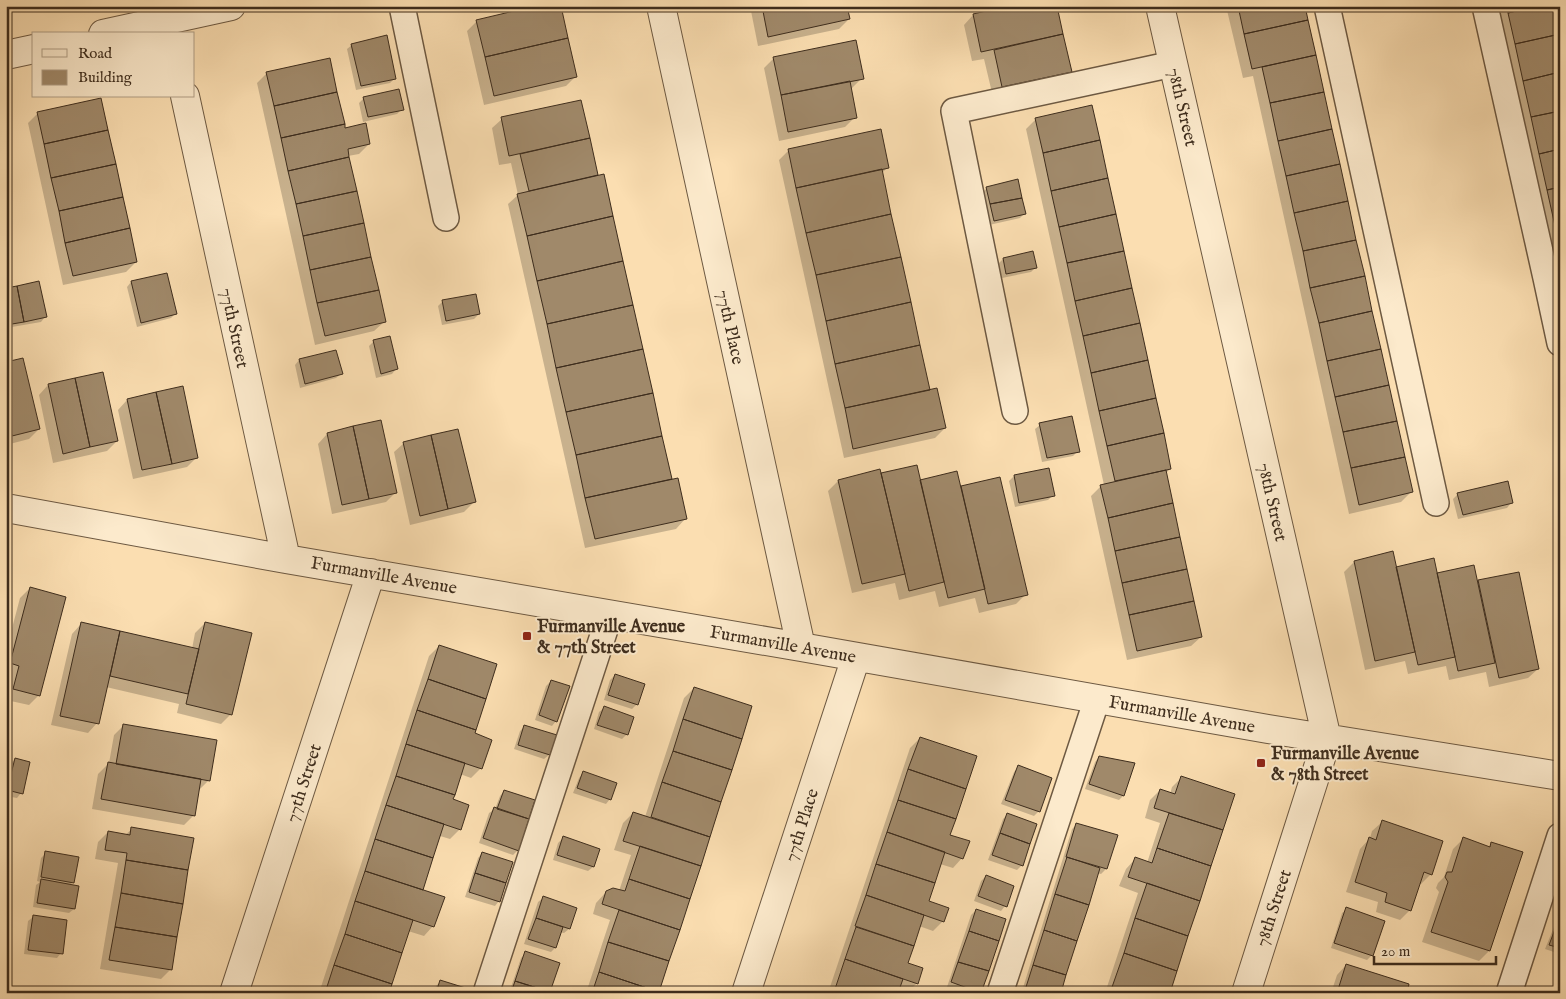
<svg xmlns="http://www.w3.org/2000/svg" width="1566" height="999" font-family="'IM FELL English',serif">
	<style>
		.shadow { fill: #0003 }
		.building { fill: #a0896a; stroke: #3e2d1d }
		.lines { fill: none; stroke-linecap: round; stroke-linejoin: round }
		.service-casing { stroke: #6d5942; stroke-width: 28 }
		.minor-casing { stroke: #6d5942; stroke-width: 30 }
		.service { stroke: #fceacc; stroke-width: 25 }
		.minor { stroke: #fceacc; stroke-width: 28 }
		.poi-dot { fill: #8f2418; stroke: #fceacc; stroke-width: 2 }
		.labels { text-anchor: middle; stroke-width: 4; stroke-linejoin: round; paint-order: stroke }
		.street-label { font-size: 18px; fill: #3e2d1d; stroke: #fceacc }
		.poi-label { font-size: 18px; font-weight: bold; fill: #3e2d1d; stroke: #fceacc; text-anchor: start }
	</style>
	<rect width="100%" height="100%" fill="#fbdeb1"/>
	<filter id="stains"><feTurbulence type="fractalNoise" baseFrequency=".004" numOctaves="4"/><feColorMatrix values="0 0 0 0 .2 0 0 0 0 .09 0 0 0 0 .02 0 0 0 .5 -.17"/></filter>
	<radialGradient id="worn" r=".72"><stop offset=".6" stop-color="#630" stop-opacity="0"/><stop offset="1" stop-color="#630" stop-opacity=".3"/></radialGradient>
	<path class="shadow" d="M750 6H846L849 19 839 29 758 46Z
		M1055 6 1070 71 1060 81 993 97 984 59 972 61 964 25 973 15Z
		M1226 6H1304L1411 492 1401 502 1349 514 1253 76 1243 78Z
		M1494 6H1560V267L1553 269Z
		M477 21 576 76 566 86 484 105 467 31Z
		M352 45 395 78 390 83 356 90 347 49Z
		M774 58 862 78 852 88H850L855 117 845 127 779 141 764 68Z
		M267 73 344 129 369 144 359 154 348 156 384 322 374 331 315 345 257 83Z
		M364 98 402 109 397 114 363 122 359 103Z
		M580 101 597 177 603 175 671 480 685 519 676 529 585 548 508 204 518 195 511 163 499 165 492 128 502 119Z
		M38 113 136 262 126 272 63 285 28 123Z
		M1036 119 1170 469 1165 474 1201 637 1191 646 1127 660 1091 496 1101 486 1104 485 1026 129Z
		M788 151 888 167 881 174 929 392 945 428 935 438 844 458 779 160Z
		M987 188 1024 214 1020 218 989 225 982 193Z
		M1032 253 1036 267 1031 272 1002 278 998 264 1003 259Z
		M131 282 175 314 171 318 137 327 127 287Z
		M6 289 45 317 41 322 6 328Z
		M443 301 479 314 474 319 442 325 438 306Z
		M374 341 396 369 392 374 376 378 369 346Z
		M299 360 341 374 336 378 300 388 295 365Z
		M6 364 39 429 29 439 6 445Z
		M48 385 117 441 107 451 53 463 39 395Z
		M127 400 197 457 187 467 133 479 118 410Z
		M1040 425 1078 451 1073 456 1042 462 1035 429Z
		M327 434 396 492 386 502 332 514 318 444Z
		M404 443 474 502 464 512 410 525 394 452Z
		M916 466 920 482 960 488 999 479 1026 594 1016 604 979 613 975 598 939 607 935 591 899 600 895 583 852 593 828 491 838 481 879 471 880 475Z
		M1048 469 1053 495 1048 500 1015 507 1009 481 1014 476Z
		M1458 494 1511 503 1507 508 1458 519 1453 499Z
		M1354 562 1477 582 1518 574 1538 669 1528 678 1489 687 1486 672 1449 680 1446 666 1408 674 1405 661 1365 670 1344 572Z
		M30 588 39 695 29 705 6 700V688L10 675 6 674V651L20 598Z
		M205 623 231 714 221 724 177 713 179 704 106 687 97 723 88 733 51 725 72 634 81 624 192 649 195 633Z
		M439 646 473 734 481 768 471 778 460 774 452 800 460 829 450 839 440 836 422 890 433 926 424 936 408 931 388 993H319L429 656Z
		M615 675 637 704 632 709 604 700 610 680Z
		M551 681 556 721 552 726 535 720 546 686Z
		M694 688 751 707 658 993H586L610 920 593 914 596 903 606 892 619 891 631 855 614 850 623 823 633 813 645 817 684 698Z
		M604 708 627 734 622 739 594 729 599 712Z
		M124 725 209 780 199 790 194 815 184 825 92 809 98 774 109 763 114 735Z
		M525 726 549 755 544 759 514 749 520 731Z
		M920 738 949 836 962 858 953 868 940 864 928 902 943 921 933 931 919 926 907 964 917 983 907 993 898 990 897 993H828L910 748Z
		M1099 757 1123 796 1119 800 1085 789 1095 762Z
		M15 759 21 793 17 798 6 796V781L10 764Z
		M1018 767 1050 779 1038 812 1034 816 1001 804 1014 772Z
		M583 773 610 799 606 804 573 793 579 778Z
		M1181 778 1233 795 1168 993H1105L1138 893 1119 886 1126 869 1135 859 1147 863 1160 823 1145 818 1150 800 1160 790 1170 794 1172 787Z
		M504 791 518 850 513 855 479 843 489 813 495 809 500 796Z
		M1007 815 1022 865 1017 870 988 860 1003 819Z
		M1382 822 1431 874 1421 884 1418 883 1410 910 1400 920 1376 912 1378 902 1346 892 1360 849 1370 838 1372 831Z
		M1077 824 1106 869 1101 874 1097 873 1060 993H1027L1022 991 1072 829Z
		M132 829 171 969 161 979 100 969 118 863 95 859 98 842 108 832 125 835Z
		M563 838 593 867 588 871 553 860 558 843Z
		M1463 839 1488 847 1492 844 1521 853 1489 951 1479 961 1422 942 1439 892 1436 888 1438 883 1444 877 1453 849Z
		M46 853 73 882 69 886 74 909 69 913 33 907 36 885 40 882 37 881 41 858Z
		M482 853 499 901 495 906 465 897 478 858Z
		M986 876 1005 906 1001 911 974 901 981 881Z
		M543 898 575 909 569 929 564 933 560 932 555 948 551 952 524 944 538 902Z
		M1347 909 1372 955 1367 960 1331 948 1342 913Z
		M976 910 980 992 964 993 947 987 971 915Z
		M33 917 61 953 57 958 24 954 28 921Z
		M1560 917V954L1545 949 1556 922Z
		M526 953 558 964 548 993H509L521 958Z
		M1346 965 1405 993H1331L1337 975Z
		M441 981 469 993H434L436 986Z"/>
	<path class="building" d="M535 6H561L568 38 485 57 476 20Z
		M762 6H847L850 19 768 37Z
		M1008 6H1057L1063 34 981 52 973 14Z
		M1238 6H1305L1308 20 1244 34Z
		M1506 6H1538L1508 13Z
		M1538 6H1560V34L1515 44 1508 13Z
		M1308 20 1316 55 1252 69 1244 34Z
		M1063 34 1072 72 1002 87 994 50Z
		M1560 34V72L1523 81 1515 44Z
		M387 35 396 79 361 86 351 44Z
		M568 38 577 77 494 96 485 57Z
		M856 40 864 79 781 95 773 57Z
		M1316 55 1324 92 1270 103 1262 67Z
		M330 58 337 92 274 106 266 72Z
		M1560 72V111L1531 117 1523 81Z
		M850 81 857 118 788 132 781 95Z
		M399 89 404 110 368 117 363 97Z
		M337 92 345 124 281 138 274 106Z
		M1324 92 1332 129 1278 141 1270 103Z
		M101 98 108 130 44 144 37 112Z
		M581 100 590 138 509 156 501 117Z
		M1092 105 1100 140 1043 153 1035 118Z
		M1560 111V149L1539 154 1531 117Z
		M366 123 370 144 348 149 349 157 288 171 281 138 345 124V128Z
		M881 129 889 168 796 188 788 149Z
		M1332 129 1340 164 1286 176 1278 141Z
		M108 130 116 164 51 178 44 144Z
		M590 138 598 175 529 191 520 154Z
		M1100 140 1108 178 1051 191 1043 153Z
		M1560 149V187L1547 190 1539 154Z
		M349 157 357 191 296 204 288 171Z
		M116 164 123 197 59 211 51 178Z
		M1340 164 1348 201 1294 213 1286 176Z
		M882 169 891 214 806 233 796 188Z
		M604 174 613 216 527 236 517 194Z
		M1108 178 1116 214 1059 227 1051 191Z
		M1018 179 1022 198 990 204 986 187Z
		M1560 187V225L1555 226 1547 190Z
		M357 191 364 223 303 236 296 204Z
		M123 197 130 228 65 243 59 211Z
		M1022 198 1026 214 994 221 990 204Z
		M1348 201 1356 240 1303 251 1294 213Z
		M891 214 901 257 816 275 806 233Z
		M1116 214 1124 251 1067 263 1059 227Z
		M613 216 623 261 537 281 527 236Z
		M364 223 371 257 310 270 303 236Z
		M1560 225V248L1555 226Z
		M130 228 137 262 73 276 65 243Z
		M1356 240 1365 276 1310 288 1303 251Z
		M1033 251 1037 268 1006 274 1003 258Z
		M1124 251 1132 288 1075 301 1067 263Z
		M371 257 379 290 317 303 310 270Z
		M901 257 911 302 826 321 816 275Z
		M623 261 633 305 547 324 537 281Z
		M167 273 177 314 141 323 131 281Z
		M1365 276 1372 311 1319 323 1310 288Z
		M39 281 47 317 24 322 17 286Z
		M17 286 24 322 6 325V288Z
		M1132 288 1140 323 1083 336 1075 301Z
		M379 290 386 322 325 336 317 303Z
		M476 294 480 314 446 321 442 300Z
		M911 302 920 345 835 364 826 321Z
		M633 305 643 349 556 368 547 324Z
		M1372 311 1381 349 1327 361 1319 323Z
		M1140 323 1148 360 1091 373 1083 336Z
		M390 336 398 369 381 374 373 340Z
		M920 345 930 390 845 408 835 364Z
		M643 349 653 393 566 412 556 368Z
		M1381 349 1389 385 1335 397 1327 361Z
		M336 350 343 374 305 384 299 359Z
		M23 358 40 429 12 436 6 411V362Z
		M1148 360 1156 398 1099 411 1091 373Z
		M103 372 118 441 90 447 75 378Z
		M75 378 90 447 63 454 48 384Z
		M1389 385 1397 421 1343 432 1335 397Z
		M183 386 198 458 172 464 156 392Z
		M937 388 946 428 853 449 845 408Z
		M156 392 172 464 142 470 127 399Z
		M653 393 662 436 576 455 566 412Z
		M1156 398 1164 433 1107 446 1099 411Z
		M6 411 12 436 6 438Z
		M1072 416 1080 452 1047 458 1039 423Z
		M381 420 397 493 369 499 353 426Z
		M1397 421 1405 457 1351 468 1343 432Z
		M353 426 369 499 342 505 327 433Z
		M458 429 476 502 448 509 431 435Z
		M1164 433 1171 469 1115 481 1107 446Z
		M431 435 448 509 420 516 403 442Z
		M662 436 672 479 585 498 576 455Z
		M1405 457 1413 492 1359 505 1351 468Z
		M917 465 944 582 909 591 881 473Z
		M1049 468 1055 496 1019 503 1014 475Z
		M880 469 905 574 862 584 838 480Z
		M1166 470 1173 503 1108 518 1100 485Z
		M957 471 985 589 948 598 920 480Z
		M1000 477 1028 595 988 604 961 486Z
		M678 478 687 519 595 539 585 498Z
		M1508 481 1513 503 1463 515 1457 493Z
		M1173 503 1180 537 1115 551 1108 518Z
		M1180 537 1187 569 1122 583 1115 551Z
		M1393 551 1415 652 1375 661 1354 561Z
		M1434 558 1455 657 1418 665 1396 567Z
		M1474 565 1495 663 1458 671 1437 573Z
		M1187 569 1194 601 1129 615 1122 583Z
		M1519 572 1539 669 1499 678 1478 580Z
		M30 587 66 597 40 696 13 689 19 666 10 663Z
		M1194 601 1202 637 1137 651 1129 615Z
		M81 622 120 631 99 724 60 716Z
		M205 622 252 633 232 715 186 704Z
		M120 631 199 649 188 694 110 676Z
		M439 645 497 664 486 699 428 679Z
		M615 674 645 684 638 705 608 695Z
		M428 679 486 699 476 730 417 710Z
		M551 680 570 686 557 722 539 715Z
		M694 687 752 706 742 739 683 719Z
		M604 706 634 717 628 735 597 725Z
		M417 710 476 730 475 733 492 740 482 769 406 744Z
		M683 719 742 739 732 770 673 751Z
		M123 724 217 740 210 781 116 764Z
		M524 725 557 735 550 755 518 745Z
		M920 737 977 756 966 789 908 769Z
		M406 744 465 763 455 795 396 776Z
		M673 751 732 770 721 802 662 782Z
		M1099 756 1135 763 1124 796 1089 784Z
		M15 758 30 762 23 794 7 790Z
		M108 762 201 779 195 816 101 799Z
		M1018 765 1052 778 1040 812 1005 800Z
		M908 769 966 789 956 819 898 800Z
		M583 771 617 783 611 800 577 788Z
		M396 776 455 795 453 799 469 805 461 830 386 805Z
		M1181 776 1235 794 1223 830 1154 808 1160 789 1175 794Z
		M662 782 721 802 710 837 651 817Z
		M504 790 535 800 529 819 497 809Z
		M898 800 956 819 950 835 970 841 963 859 887 832Z
		M386 805 444 824 433 858 375 839Z
		M494 807 529 819 519 851 483 838Z
		M633 812 710 837 701 866 623 841Z
		M1007 813 1037 824 1030 844 1000 833Z
		M1169 813 1223 830 1211 866 1157 848Z
		M1382 820 1443 841 1432 875 1424 872 1411 911 1385 902 1387 893 1355 882 1369 837 1376 840Z
		M1076 823 1118 835 1107 869 1066 857Z
		M131 827 194 838 188 870 126 860 127 853 105 850 108 831 130 835Z
		M887 832 945 852 935 883 876 864Z
		M1000 833 1030 844 1023 866 992 855Z
		M563 836 600 849 594 867 557 855Z
		M1463 837 1490 847 1491 842 1523 852 1490 951 1431 932 1448 882 1445 877 1447 872H1452Z
		M375 839 433 858 423 890 365 871Z
		M640 846 701 866 690 899 629 879Z
		M1157 848 1211 866 1200 901 1128 877 1135 857 1152 863Z
		M45 851 79 857 74 883 41 877Z
		M482 852 513 862 506 883 475 873Z
		M1067 857 1100 868 1089 905 1055 894Z
		M126 860 188 870 183 904 121 893Z
		M876 864 935 883 929 901 949 908 944 922 866 895Z
		M365 871 445 897 434 927 355 901Z
		M475 873 506 883 500 902 469 892Z
		M986 875 1014 886 1007 907 978 896Z
		M41 879 79 886 75 909 37 903Z
		M629 879 690 899 680 930 602 904 606 891 613 888 625 891Z
		M1147 883 1200 901 1188 936 1135 918Z
		M121 893 183 904 177 937 115 927Z
		M1055 894 1089 905 1077 941 1044 930Z
		M866 895 924 915 914 946 855 926Z
		M543 896 577 908 570 929 536 918Z
		M355 901 413 920 402 953 345 934Z
		M1346 907 1385 921 1373 956 1334 943Z
		M976 909 1006 919 999 941 969 931Z
		M619 910 680 930 669 961 608 942Z
		M33 915 67 920 63 954 28 950Z
		M1560 916V948L1549 945Z
		M536 918 563 927 556 948 528 939Z
		M1135 918 1188 936 1177 971 1124 953Z
		M115 927 177 937 172 970 109 960Z
		M856 927 914 946 908 963 923 968 918 984 845 959Z
		M1044 930 1077 941 1066 975 1033 965Z
		M969 931 999 941 989 971 958 962Z
		M345 934 402 953 392 984 334 965Z
		M608 942 669 961 659 992 599 972Z
		M525 951 560 963 550 992 515 981Z
		M1124 953 1177 971 1170 993H1120L1111 990Z
		M845 959 903 979 898 993H838L834 992Z
		M958 962 989 971 981 993 951 982Z
		M1346 964 1409 984 1407 993H1337Z
		M334 965 392 984 389 993H325Z
		M1033 965 1066 975 1061 993H1045L1026 987Z
		M599 972 659 992V993H592Z
		M440 980 472 990 471 993H436Z
		M515 981 550 992 511 993Z"/>
	<g class="lines">
		<g class="service-casing">
			<path id="service" d="M402 6 446 218
				M1327 6 1436 503
				M1485 6 1546 278 1560 343
				M1015 411 954 111 1173 64
				M486 993 610 614
				M1000 993 1097 699
				M1509 993 1560 836"/>
		</g>
		<g class="minor-casing">
			<path id="minor" d="M661 6 801 647
				M1160 6 1327 739 1246 993
				M103 34 231 6
				M6 55 34 49
				M185 96 286 559
				M6 508 286 559 801 647 1268 729 1560 776
				M234 993 371 573
				M746 993 856 657"/>
		</g>
		<use href="#service" class="service"/>
		<use href="#minor" class="minor"/>
	</g>
	<g class="poi-dot">
		<rect x="522" y="631" width="10" height="10" rx="2.5"/>
		<rect x="1256" y="758" width="10" height="10" rx="2.5"/>
	</g>
	<g class="labels">
		<g class="street-label">
			<text transform="translate(1183 107) rotate(77)" y="6">78th Street</text>
			<text transform="translate(731 327) rotate(78)" y="6">77th Place</text>
			<text transform="translate(235 328) rotate(78)" y="6">77th Street</text>
			<text transform="translate(1273 502) rotate(77)" y="6">78th Street</text>
			<text transform="translate(384 575) rotate(10)" y="6">Furmanville Avenue</text>
			<text transform="translate(783 644) rotate(10)" y="6">Furmanville Avenue</text>
			<text transform="translate(1182 714) rotate(10)" y="6">Furmanville Avenue</text>
			<text transform="translate(303 783) rotate(-72)" y="6">77th Street</text>
			<text transform="translate(801 825) rotate(-72)" y="6">77th Place</text>
			<text transform="translate(1273 908) rotate(-72)" y="6">78th Street</text>
		</g>
		<g class="poi-label">
			<text x="537" y="632">Furmanville Avenue<tspan x="537" dy="21">&amp; 77th Street</tspan></text>
			<text x="1271" y="759">Furmanville Avenue<tspan x="1271" dy="21">&amp; 78th Street</tspan></text>
		</g>
	</g>
	<rect width="1566" height="999" fill="none" stroke="#fbdeb1" stroke-width="25"/>
	<rect x="8" y="8" width="1551" height="984" fill="none" stroke="#3e2d1d" stroke-width="2.5"/>
	<rect x="12" y="12" width="1541" height="974" fill="none" stroke="#3e2d1d"/>
	<rect x="32" y="32" width="162" height="65" fill="#fceacc" stroke="#b09e86"/>
	<rect x="42" y="49" width="25" height="8" fill="#fceacc" stroke="#b09e86"/>
	<text x="78" y="58" font-size="15" fill="#3e2d1d">Road</text>
	<rect x="42" y="70" width="25" height="15" fill="#a0896a" stroke="#b09e86"/>
	<text x="78" y="82" font-size="15" fill="#3e2d1d">Building</text>
	<path d="M1374 956v8h122v-8" fill="none" stroke="#3e2d1d" stroke-width="2.5"/>
	<text x="1381" y="956" font-size="15" fill="#3e2d1d" stroke="#fceacc" stroke-width="4" paint-order="stroke">20 m</text>
	<rect width="100%" height="100%" filter="url(#stains)"/>
	<rect width="100%" height="100%" fill="url(#worn)"/>
</svg>
